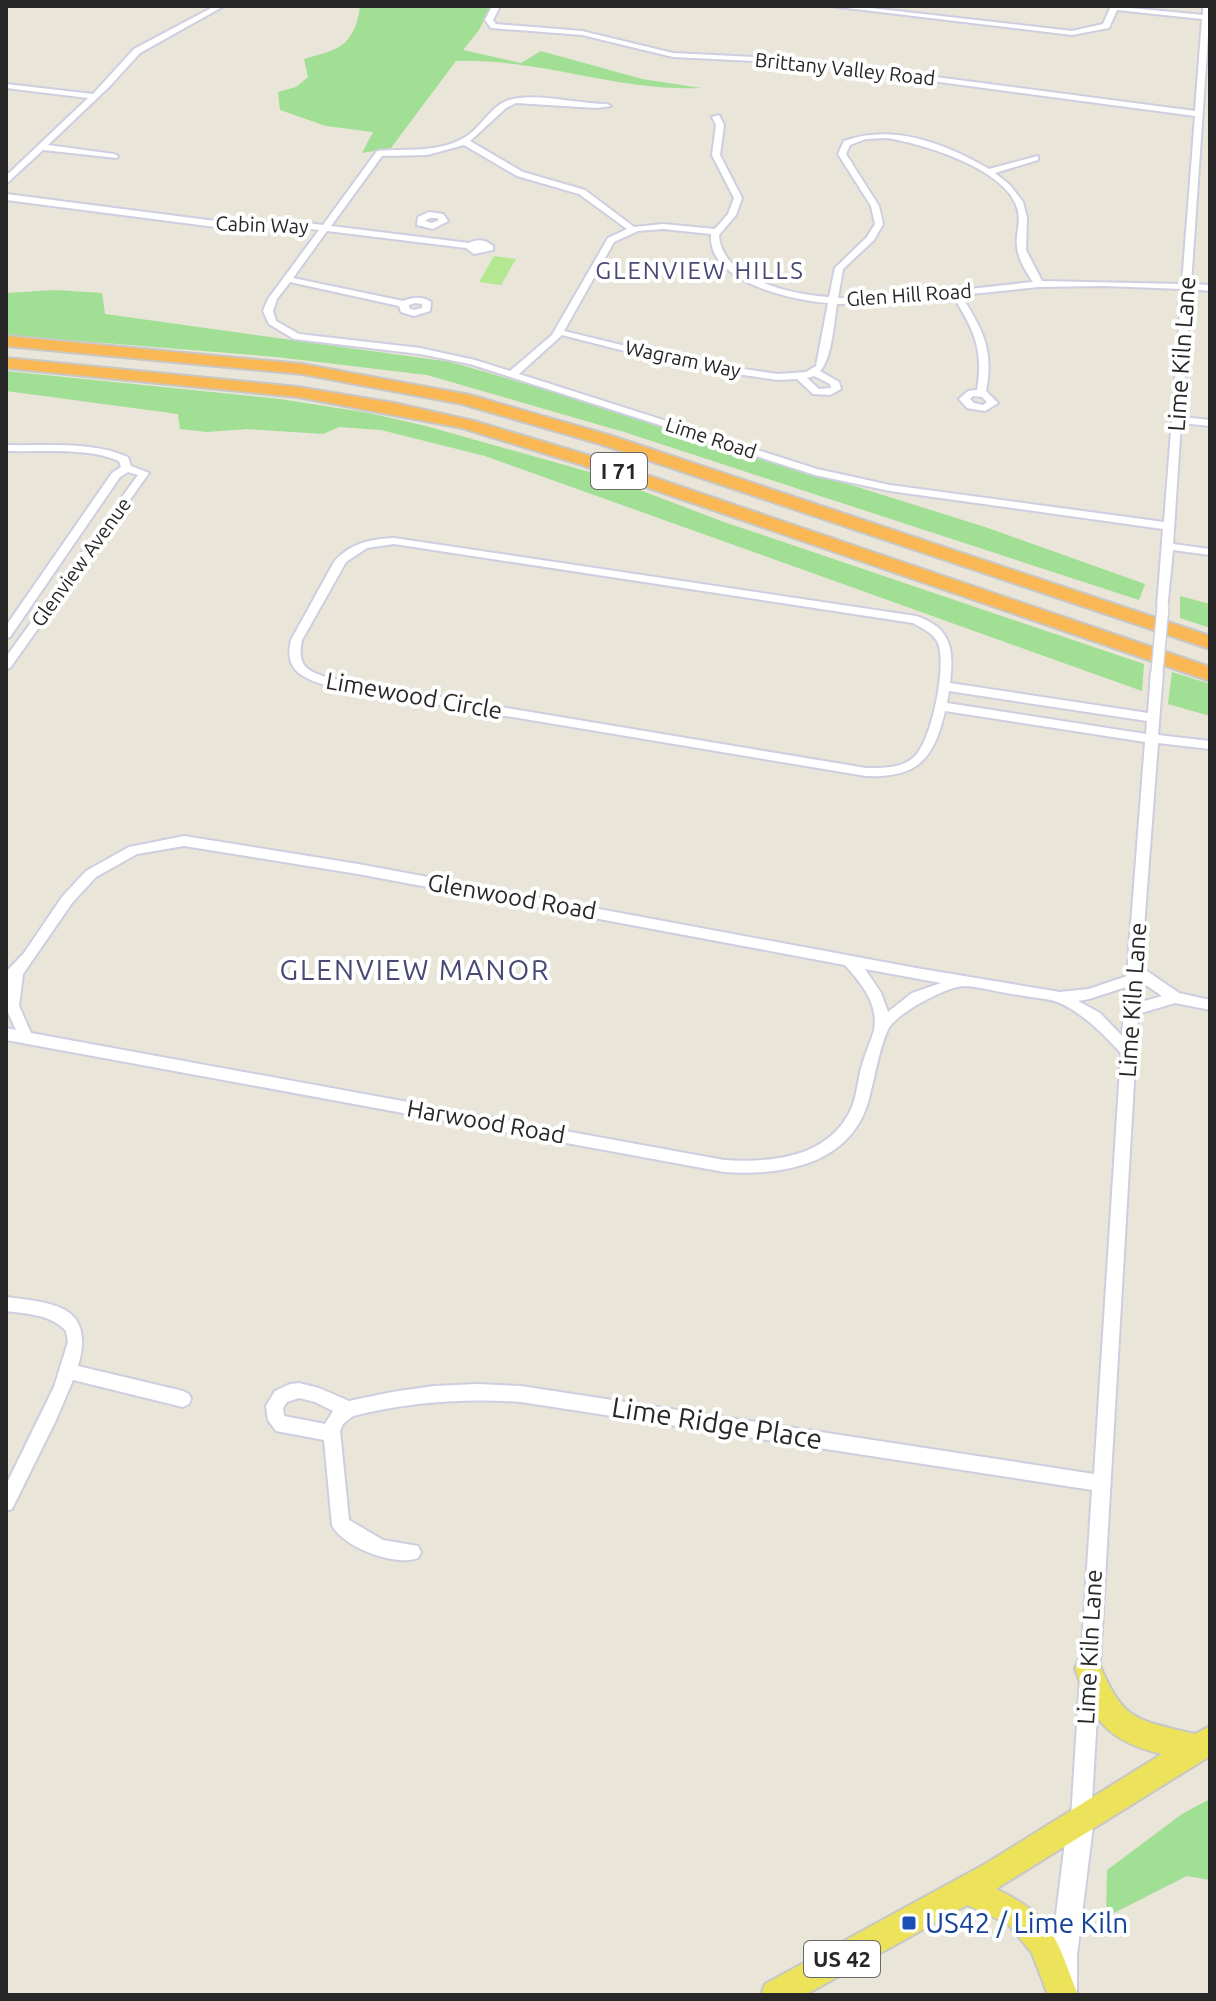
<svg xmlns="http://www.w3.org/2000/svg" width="1216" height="2001" font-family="Ubuntu,sans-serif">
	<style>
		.green { fill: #a1df95 }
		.pitch { fill: #b3e791 }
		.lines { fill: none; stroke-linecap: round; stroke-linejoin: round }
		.minor-casing { stroke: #cecee0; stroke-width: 4 }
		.secondary-casing { stroke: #cecee0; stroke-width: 4 }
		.primary-casing { stroke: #c7c7c7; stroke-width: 4 }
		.motorway-casing { stroke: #c7c7c7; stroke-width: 4 }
		.minor { fill: #fff; fill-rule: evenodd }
		.secondary { fill: #fff; fill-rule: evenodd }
		.primary { fill: #ece35b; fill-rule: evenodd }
		.motorway { fill: #f9b853; fill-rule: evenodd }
		.minor-bridge-casing { stroke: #cecee0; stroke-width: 14; stroke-linecap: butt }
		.minor-bridge { stroke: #fff; stroke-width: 11 }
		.transit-dot { fill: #1a4fb4; stroke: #fff; stroke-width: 3 }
		.labels { text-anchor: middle; stroke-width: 8; stroke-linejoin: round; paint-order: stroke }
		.far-street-label { font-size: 20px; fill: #272727; stroke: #fff }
		.shield { fill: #fff; stroke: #686868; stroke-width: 2 }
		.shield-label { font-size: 22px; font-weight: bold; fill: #272727 }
		.far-quarter-label { font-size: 24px; letter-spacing: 2px; fill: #494975; stroke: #fff }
		.street-label { font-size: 24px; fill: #272727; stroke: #fff }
		.quarter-label { font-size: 28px; letter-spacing: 2px; fill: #494975; stroke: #fff }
		.near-street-label { font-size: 28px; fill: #272727; stroke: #fff }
		.near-transit-label { font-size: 28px; fill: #164399; stroke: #fff; text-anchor: start }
	</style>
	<rect width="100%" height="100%" fill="#e9e5d8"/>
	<path class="green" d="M356 6H491L479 30 463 50 521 63 541 51 642 79 701 88C618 92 539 58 456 61L391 148 362 153 373 132 326 126 280 110 278 92 296 87 308 77 304 59C339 49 352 48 360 9Z
		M56 290 102 293 105 314 451 362 587 402 985 527 1145 584 1139 600 624 432 427 375 276 357 6 335V293Z
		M6 371 280 399 369 413 426 426 600 475 724 522 1144 664 1142 691 485 456 381 430 339 427 323 434 247 429 207 432 180 429 178 414 6 391Z
		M1180 596 1210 604V628L1180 618Z
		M1172 672 1210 684V716L1168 704Z
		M1210 1799V1880L1187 1876 1106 1917 1107 1870 1182 1814Z"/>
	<path class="pitch" d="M494 256 516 259 501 285 479 282Z"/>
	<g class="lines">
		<g class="minor-casing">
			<path id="minor" d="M215 6H224L140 53 110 86 48 145 114 154 118 156 117 158 43 150 6 184V176L88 98 6 88V84L93 94 134 49Z
				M492 6H500L493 20 496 24 582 31 673 53 797 59 1195 111 1202 19 1117 10 1109 28 1072 35 830 6H853L1072 31 1103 24 1111 6 1203 15V6H1210L1191 284 1210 285V291L1191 289 1182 417 1210 420V426L1181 423 1173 544 1210 549V555L1173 550 1167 610H1159L1157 607 1163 529 890 491 815 475 470 364 420 354 294 339 269 324 263 311 268 299 319 230 291 227 231 229 6 200V194L231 223 291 221 323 225 377 151C408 148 439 154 467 136 482 126 491 106 509 100 536 92 577 104 607 104L611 106 597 108 516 103 506 108 470 141 523 172 585 190 634 227 663 224 715 229 728 214 734 198 712 155 716 125 712 117 719 115 724 125 720 155 742 198 736 215 719 235C721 280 794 295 829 297L835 268 867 237 875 224 871 206 838 154 844 141C894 123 946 144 989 169L1038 156V160L995 173 1010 185 1023 202 1027 218 1026 250 1042 281 1182 284 1195 116 797 63 673 57 582 35 491 28 485 20ZM887 138C923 144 1009 169 1018 211 1020 219 1018 228 1017 236 1015 254 1023 267 1033 282L886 298H838L843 269 874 240 883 224 879 206 846 154 850 145 866 139ZM464 145 517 176 579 194 627 229 608 238 552 335 510 371 475 360 420 348 299 334 276 321 273 311 277 299 290 282 399 306 401 312 414 316 430 311 431 302C423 296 412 297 403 301L293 278 327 231 466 248 474 254 493 250V246C487 240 477 238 469 243L331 226 382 156 427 155ZM663 229 711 234C707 282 792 300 828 303L816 366 806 372 778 374 683 360 564 331 614 242 638 231ZM1104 286 1182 289 1164 522 890 485 817 469 519 374 562 335 683 366 778 380 797 379 813 394 830 395 841 389 839 382 820 371C832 359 834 321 837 304L886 303 953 296C974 330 984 350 977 390L968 391 959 399 967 408 985 411 998 403 986 391C994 350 983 330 961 295L1039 287ZM415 303 422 304V308L414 310 409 308V305ZM814 376 830 384 831 388 819 389 807 378ZM973 396 982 397 987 402 983 405 974 403 970 399Z
				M429 212 443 214 448 221 433 229 417 225 418 217ZM430 218H437L439 220 432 223 425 221Z
				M6 445C45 446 92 441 128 457L131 466 149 473 10 668 6 669V657L138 475 128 472 120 477 10 637 6 638V626L112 473 121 467 119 461C89 447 39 452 6 451Z
				M394 538 916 616C952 628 954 650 950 683L1148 713 1151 672 1157 668 1163 672 1158 735 1210 741V749L1158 743 1141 967 1179 993 1210 1000V1010L1175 1003 1138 1014 1091 1818 1088 1825 1081 1828 1074 1825 1071 1818 1092 1490 521 1402C464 1398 409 1402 353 1416L343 1424 340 1431 349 1520 383 1540 418 1546 421 1552 418 1558C396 1567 342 1547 332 1525L324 1440 276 1431 268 1420 266 1406 275 1391 290 1384 299 1383 319 1388 349 1401 392 1392 434 1386 477 1384 521 1386 1094 1474 1121 1053C1102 1033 1085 1015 1060 1003 1049 998 1032 998 1019 995 1001 993 982 987 965 986 947 986 902 1011 891 1025 882 1035 874 1080 870 1095 854 1164 785 1176 724 1172L6 1040V1028L16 1030 6 1008V972L24 953 62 897 86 871 129 847 184 836 358 864 916 968 1060 992 1089 989 1127 976 1145 742 945 711C934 759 918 778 866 776L332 687C306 679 283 673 291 640L334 562C350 543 371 539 394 538ZM394 544 913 623C922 628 933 633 938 643 947 665 932 741 914 757 901 769 882 768 866 768L333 679C309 672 296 668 302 640L346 562 367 548ZM949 691 1147 721 1146 734 947 703ZM184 846 358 874 845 965C861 983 879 1004 874 1030 871 1042 865 1053 862 1065 858 1079 857 1094 852 1107 830 1158 772 1163 724 1160L31 1033 19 1006 23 974 72 903 96 877 137 854ZM865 969 941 983 912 993 888 1012 881 993ZM1140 981 1162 996 1138 1003ZM1126 987 1122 1036 1100 1013 1078 1001 1089 999ZM299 1398 315 1402 333 1411 325 1424 284 1416 283 1408 287 1402Z
				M6 1297C53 1303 96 1305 78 1366L183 1391 189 1394 191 1399 189 1404 183 1407 73 1380 56 1420 12 1509 6 1511V1485L54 1387 68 1342 66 1331C51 1314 27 1314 6 1311Z"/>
		</g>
		<g class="secondary-casing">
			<path id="secondary" d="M1081 1805 1090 1809 1094 1818 1077 1955V1995H1051V1955L1068 1818 1072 1809Z"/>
		</g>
		<g class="primary-casing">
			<path id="primary" d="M1088 1655 1097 1659C1123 1720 1131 1719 1195 1734L1210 1726V1756L996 1889C1054 1916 1056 1939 1078 1995H1048L1032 1953 1008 1924 967 1905 805 1995H761L765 1984 985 1864 1162 1754C1107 1741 1092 1720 1075 1668L1079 1659Z"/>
		</g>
		<g class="motorway-casing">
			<path id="motorway" d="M6 336 302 364 470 395 612 436 1210 636V649L600 444 462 404 302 374 6 346Z
				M6 358 298 387 394 403 474 421 594 457 1210 667V681L582 465 462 428 298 397 6 368Z"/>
		</g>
		<use href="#minor" class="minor"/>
		<use href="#secondary" class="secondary"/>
		<use href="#primary" class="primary"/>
		<use href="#motorway" class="motorway"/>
		<g class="minor-bridge-casing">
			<path id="minor-bridge" d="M1157 672 1163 607"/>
		</g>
		<use href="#minor-bridge" class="minor-bridge"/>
	</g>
	<rect class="transit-dot" x="901" y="1915" width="16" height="16" rx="4"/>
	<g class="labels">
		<g class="far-street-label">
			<text transform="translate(845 69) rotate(6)" y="7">Brittany Valley Road</text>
			<text transform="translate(262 225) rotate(2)" y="7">Cabin Way</text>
			<text transform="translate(909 295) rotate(-4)" y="7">Glen Hill Road</text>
			<text transform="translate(683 359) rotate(12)" y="7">Wagram Way</text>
			<text transform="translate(711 438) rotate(18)" y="7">Lime Road</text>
			<text transform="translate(81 562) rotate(-54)" y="7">Glenview Avenue</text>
		</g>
		<g class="shield">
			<rect x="591" y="453" width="56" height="36" rx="6"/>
			<rect x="804" y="1941" width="76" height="36" rx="6"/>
		</g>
		<g class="shield-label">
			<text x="619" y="479">I 71</text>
			<text x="842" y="1967">US 42</text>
		</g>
		<g class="far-quarter-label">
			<text x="700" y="279">GLENVIEW HILLS</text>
		</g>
		<g class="street-label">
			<text transform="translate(1182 354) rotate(-86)" y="8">Lime Kiln Lane</text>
			<text transform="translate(414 696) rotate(10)" y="8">Limewood Circle</text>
			<text transform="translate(512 897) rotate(10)" y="8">Glenwood Road</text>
			<text transform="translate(1133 1000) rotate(-86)" y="8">Lime Kiln Lane</text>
			<text transform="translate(486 1122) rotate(10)" y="8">Harwood Road</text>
			<text transform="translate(1090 1647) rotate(-87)" y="8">Lime Kiln Lane</text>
		</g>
		<g class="quarter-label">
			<text x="415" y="980">GLENVIEW MANOR</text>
		</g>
		<g class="near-street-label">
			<text transform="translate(717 1423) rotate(9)" y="10">Lime Ridge Place</text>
		</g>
		<g class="near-transit-label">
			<text x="925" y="1933">US42 / Lime Kiln</text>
		</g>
	</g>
	<rect width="1216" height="2001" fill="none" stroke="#272727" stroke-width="16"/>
</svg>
